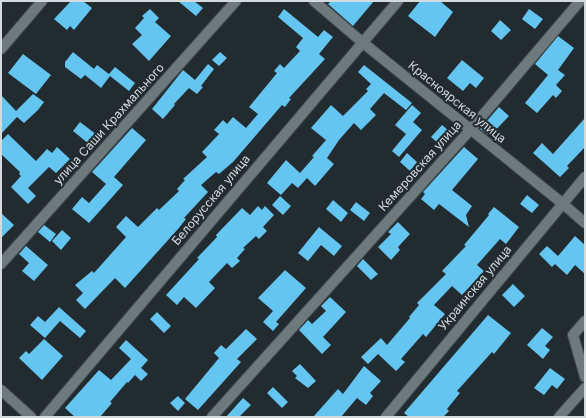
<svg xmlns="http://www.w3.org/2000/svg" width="586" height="418" font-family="Inter,sans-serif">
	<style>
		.building { fill: #64c5f0 }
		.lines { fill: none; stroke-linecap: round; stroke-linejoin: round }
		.street-casing { stroke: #40484b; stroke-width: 12 }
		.street { stroke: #6e797e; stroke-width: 10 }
		.labels { text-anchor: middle; stroke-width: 4; stroke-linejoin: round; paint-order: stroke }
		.street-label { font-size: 12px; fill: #d5dbdd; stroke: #222b30 }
	</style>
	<rect width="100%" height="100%" fill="#222b30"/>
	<path class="building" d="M71 1H83L92 8 74 30 70 26 67 30 54 19Z
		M178 1H194L203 8 196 16Z
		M331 1H374L353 26 328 4Z
		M420 1H440L453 12 435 37 408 16Z
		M150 9 159 18 155 22 171 36 149 61 132 44 142 35 135 28 144 18 142 16Z
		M284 9 318 37 324 30 333 37 319 54 325 59 289 98 291 99 285 107 282 105 233 162 219 174 216 172 201 185 208 192 184 218 186 219 178 229 125 288 115 278 85 309 76 300 83 293 75 285 92 271 94 273 126 237 116 227 126 216 138 227 157 208 159 210 179 191 177 189 185 180 183 179 207 157 202 152 219 134 214 130 223 120 227 124 233 117 246 128 258 114 249 107 277 73 274 71 280 64 284 68 300 51 296 47 303 38 278 17Z
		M529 9 543 19 535 29 522 19Z
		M500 20 511 30 501 40 491 31Z
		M558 36 574 48 558 70 565 75 556 85 562 91 556 98 553 95 537 113 525 103 548 75 535 64Z
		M73 52 94 69 97 65 109 74 115 67 135 83 129 91 110 76 101 88 85 75 81 79 65 67V62Z
		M220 52 227 58 219 66 212 60Z
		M23 54 51 75 36 94 8 73Z
		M462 60 484 78 476 88 470 83 463 91 447 78Z
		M208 64 214 69 201 86 203 87 197 94 189 88 174 104 175 105 163 119 152 109 183 70 195 80Z
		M364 65 412 103 406 110 384 93 370 109 376 115 361 130 354 123 339 140 327 158 334 164 315 186 307 178 298 188 292 183 281 195 267 183 286 160 300 173 314 157 312 156 326 140 311 128 331 105 343 116 368 91 366 89 371 84 358 72Z
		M33 94 44 102 38 110 24 123 17 117 1 134V95L16 111Z
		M412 105 421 113 413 122 422 130 399 157 392 151 406 134 395 125Z
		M499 107 509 116 490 136 480 129Z
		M585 118V147L567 166 569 168 560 177 533 153 542 143 553 154Z
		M80 122 97 135 89 144 73 131Z
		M442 125 449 131 439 144 431 137Z
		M132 128 146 140 114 177 123 185 89 223 72 209 82 197 89 203 106 184 92 172Z
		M8 134 36 161 47 149 52 153 57 147 70 159 56 173 49 167 28 188 36 196 28 204 11 187 21 176 19 174 20 172 1 154V141Z
		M464 147 478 159 452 190 472 206 466 215 469 227 439 204 434 210 421 199 425 194 423 192Z
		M407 153 417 162 410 171 400 162Z
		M527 195 539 205 532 213 520 204Z
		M280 196 291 206 283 215 272 205Z
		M333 200 348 213 341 222 326 209Z
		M356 202 370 213 364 221 350 210Z
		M258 206 262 210 265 206 274 215 263 227 267 231 259 239 256 236 243 248 245 249 237 258 240 261 232 268 227 263 209 282 215 288 196 308 184 297 177 305 166 295 199 259 197 258 217 237 216 235 242 208 250 215Z
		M494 207 519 227 506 244 500 239 477 265 484 271 462 295 452 286 434 305 445 314 426 337 423 334 401 359 405 362 396 371 378 354 368 364 361 357 381 338 387 345 410 318 409 317 419 305 417 303 446 274 442 271 466 246 464 245 489 215 488 214Z
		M1 213 14 225 1 238Z
		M398 222 410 234 398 247 400 250 391 260 378 247 391 234 388 232Z
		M44 225 56 234 50 242 38 232Z
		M319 227 342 246 334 256 321 245 308 261 298 253Z
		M62 230 71 238 61 250 52 241Z
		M575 236 585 245V274L575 265 567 275 555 264 552 267 539 254 547 246 558 256Z
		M26 246 48 265 34 281 22 271 29 263 19 254Z
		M363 259 378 274 371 280 357 266Z
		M285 270 306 288 276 322 279 324 273 331 263 322 273 311 258 298Z
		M513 284 525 296 514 307 502 295Z
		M330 297 346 312 323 337 331 345 322 354 299 330 308 320 312 324 326 311 321 306Z
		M59 307 86 331 80 338 60 321 45 338 30 325 38 316 45 322Z
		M157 312 171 326 164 333 150 319Z
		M488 315 511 333 494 354 492 352 457 391 460 393 447 409 449 411 443 417H409L404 413Z
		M542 328 553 337 545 346 550 350 543 359 527 345Z
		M246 329 257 339 237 359 241 362 198 410 185 399 219 358 214 353 221 345 226 349Z
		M44 339 63 356 42 380 19 358 26 351 29 354Z
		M126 340 148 360 141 368 148 374 141 381 135 375 128 383 127 382 110 402 112 403 100 417H75L65 408 99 370 111 380 131 359 119 348Z
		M300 364 316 381 308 388 295 378 297 376 292 371Z
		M364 366 381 381 370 393 373 396 366 405 357 398 341 417H313L338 389 343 394Z
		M550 368 565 379 557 389 552 385 544 395 534 388Z
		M273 387 288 402 282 408 267 393Z
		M178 396 185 403 178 411 170 403Z
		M243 398 251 405 239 417H226Z"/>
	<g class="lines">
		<g class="street-casing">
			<path id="street" d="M314 1 362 42 562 203 585 223
				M1 49 42 1
				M1 264 236 1
				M585 321 573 335 585 377
				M1 390 31 417
				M45 417 398 1
				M212 417 471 129 580 1
				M386 417 585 177
				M559 417 585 388"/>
		</g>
		<use href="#street" class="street"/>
	</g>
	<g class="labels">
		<g class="street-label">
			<text transform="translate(457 102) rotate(39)" y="4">Красноярская улица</text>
			<text transform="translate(109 124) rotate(-48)" y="4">улица Саши Крахмального</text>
			<text transform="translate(420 166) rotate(-48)" y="4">Кемеровская улица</text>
			<text transform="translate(211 200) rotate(-50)" y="4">Белорусская улица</text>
			<text transform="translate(475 288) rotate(-50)" y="4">Украинская улица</text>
		</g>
	</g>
	<rect width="586" height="418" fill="none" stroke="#d5dbdd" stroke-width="4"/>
</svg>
